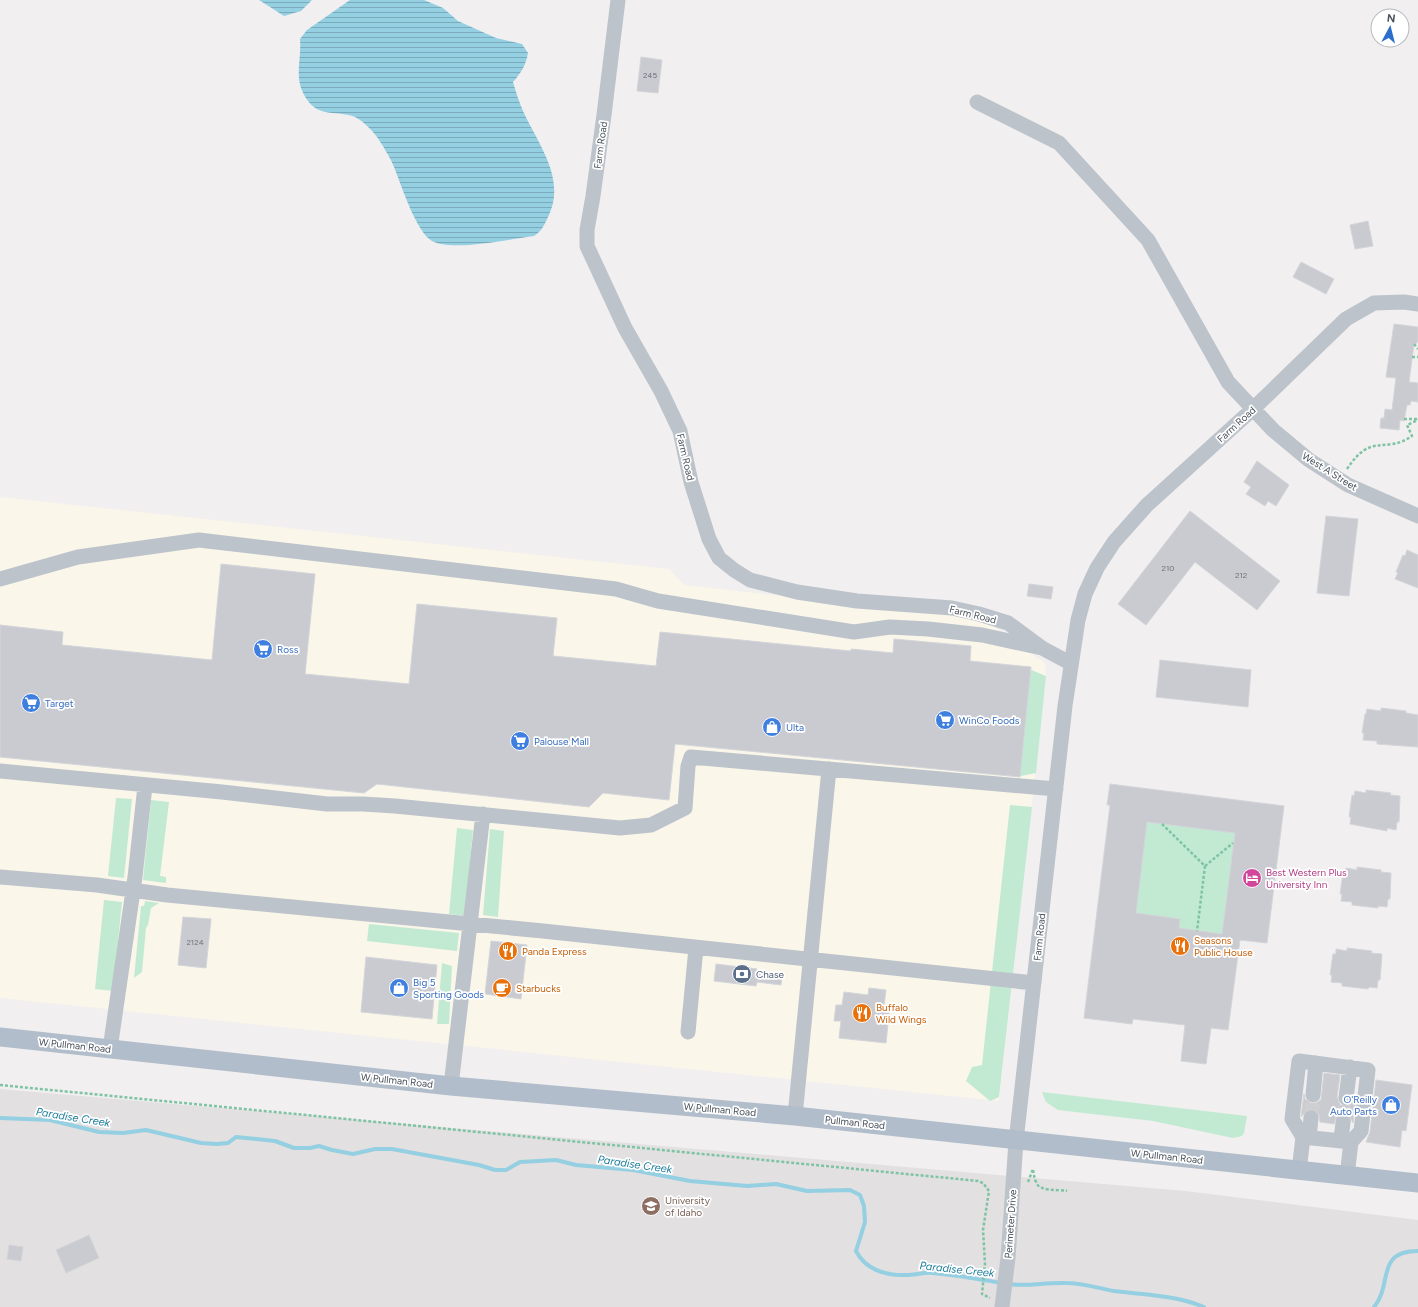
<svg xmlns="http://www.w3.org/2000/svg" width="1418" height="1307" font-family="Figtree,sans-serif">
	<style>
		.commercial { fill: #faf6ea }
		.education { fill: #e2e0e0 }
		.green { fill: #c2ead3 }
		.water { fill: url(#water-rules) }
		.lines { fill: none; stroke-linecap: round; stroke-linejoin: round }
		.stream { stroke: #94cfe2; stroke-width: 4 }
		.building { fill: #c9cbd1; stroke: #d3d5d9; fill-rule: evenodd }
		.minor-tunnel { stroke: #cfcfd1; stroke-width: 15; stroke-dasharray: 15 8; stroke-linecap: butt }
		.path { stroke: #7ec4a4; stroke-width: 2.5; stroke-dasharray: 3 2; stroke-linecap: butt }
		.minor { stroke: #bcc3ca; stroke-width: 15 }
		.major { stroke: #b1bdca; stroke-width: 19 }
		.labels { text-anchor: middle; stroke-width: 3.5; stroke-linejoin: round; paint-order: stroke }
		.number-label { font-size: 8px; fill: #697078 }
		.street-label { font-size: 10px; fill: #49515a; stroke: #fff }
		.shop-label { font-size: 10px; fill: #366cbe; stroke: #fff; text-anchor: start }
		.hotel-label { font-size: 10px; fill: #b23c85; stroke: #fff; text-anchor: start }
		.food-label { font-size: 10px; fill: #c56008; stroke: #fff; text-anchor: start }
		.service-label { font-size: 10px; fill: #4e5e75; stroke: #fff; text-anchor: start }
		.education-label { font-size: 10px; fill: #785e54; stroke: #fff; text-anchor: start }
		.water-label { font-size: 11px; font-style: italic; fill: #1c7c9a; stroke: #fff }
	</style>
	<defs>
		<pattern id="water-rules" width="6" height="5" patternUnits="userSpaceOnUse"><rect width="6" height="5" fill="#94cfe2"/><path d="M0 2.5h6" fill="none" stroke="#7baaba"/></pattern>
	</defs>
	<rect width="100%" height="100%" fill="#f1efef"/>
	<path class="commercial" d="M0 497 669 569 684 585 983 619 1045 663 1046 676 999 1101 0 998Z"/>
	<path class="education" d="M0 1089 1185 1191 1418 1220V1307H0Z"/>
	<path class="green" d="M1029 669 1046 676 1036 773 1016 777Z
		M116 798 132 799 124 878 108 876Z
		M151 800 169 802 160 876 166 877V883L143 880Z
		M1010 805 1032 807 999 1097 990 1101 966 1081 972 1067 982 1065Z
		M1147 822 1235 833 1222 934 1179 928 1180 919 1136 913Z
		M457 828 473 830 465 916 449 914Z
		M490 829 504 831 498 917 483 915Z
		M104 900 122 902 113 991 95 989Z
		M145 901 159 903 151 908 148 925 146 928 142 972 134 978 141 906H144Z
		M369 924 459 933 457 951 367 941Z
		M442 963 452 966 449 1024H437Z
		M1042 1092 1247 1116 1244 1133 1242 1136 1233 1138 1153 1121 1058 1110 1046 1102Z"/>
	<path class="water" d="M259 0H312L301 11 284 16Z
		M350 0H424L443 8 458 21 496 38 522 44 528 53C526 65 521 73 513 82 516 92 519 102 523 111 538 144 567 179 548 217 544 225 542 231 534 236 510 239 451 252 432 241 416 232 401 184 394 167 390 157 383 146 377 137 372 130 363 121 355 117 338 110 321 118 308 101 292 79 302 62 300 39L307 30Z"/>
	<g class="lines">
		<path class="stream" d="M0 1118 50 1120 99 1132 123 1133 146 1130 201 1143 217 1144 228 1143 236 1137 275 1141 294 1148H310L319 1146 332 1150 353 1154 375 1149H392L479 1165 495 1170H506L520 1162 556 1160 576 1165 633 1170 690 1181 747 1186 776 1184 807 1191 850 1190 860 1195 864 1206 865 1222 856 1251C865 1269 885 1276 906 1275 915 1275 924 1272 933 1273 956 1275 979 1279 1001 1283
			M1008 1284C1027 1287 1046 1282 1066 1283 1082 1283 1098 1288 1114 1291 1145 1295 1176 1295 1204 1307
			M1374 1307C1393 1285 1375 1251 1418 1251"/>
	</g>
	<path class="building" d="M641 57 662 60 658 93 637 91Z
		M1368 221 1373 246 1355 249 1350 225Z
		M1301 262 1334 279 1326 294 1293 277Z
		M1394 324 1418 327V341L1416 344H1414L1409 382 1418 383V402L1411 401 1410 405H1407L1404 421 1400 420 1399 430 1380 428 1381 418H1384L1385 409 1392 410 1396 378 1386 377Z
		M1257 461 1289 485 1276 506 1268 501 1265 506 1246 494 1251 487 1244 482Z
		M1190 511 1280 581 1257 610 1195 562 1146 625 1118 604Z
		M1326 516 1358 519 1349 596 1317 593Z
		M1407 550 1418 555V588L1395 579 1398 573 1396 572 1403 555 1405 556Z
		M221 564 315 574 305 674 409 684 417 604 557 618 553 656 656 666 660 632 851 651V649L893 653 894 639 971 646 970 661 1031 667 1020 777 675 744 669 800 603 793 589 807 377 784 364 793 0 757V625L63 632 62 645 212 660Z
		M1029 584 1053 587 1051 599 1027 596Z
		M1160 660 1251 670 1248 707 1156 697Z
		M1381 708 1406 711V713L1418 715V747L1377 744V741L1363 740 1364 733H1362L1365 714H1366L1367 709 1381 711Z
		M1110 784 1284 806 1267 943 1240 940 1228 1030 1211 1028 1206 1064 1181 1061 1185 1025 1133 1019 1132 1024 1084 1018 1110 805H1107ZM1147 822 1235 833 1222 934 1179 928 1180 919 1136 913Z
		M1366 790 1391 793 1390 795 1400 796 1399 822H1397L1396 830 1387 828V831L1350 824 1351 817H1349L1352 795 1354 796 1355 791 1366 793Z
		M1357 867 1381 870V872L1391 873 1390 899H1388L1387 907 1378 906V908L1352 905V902L1341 901 1342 894H1340L1343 873H1345L1346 868 1357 870Z
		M183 917 211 919 206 968 178 965Z
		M491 941 527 945 521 999 485 994Z
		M1347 948 1372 951 1371 953 1382 954 1380 980H1378L1377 988 1369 987 1368 989 1342 986V983L1331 982 1332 975H1330L1333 954H1336V949L1347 951Z
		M366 957 437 965 432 1019 361 1012Z
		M716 964 757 969V972L782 976 781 985 757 982 756 986 714 981Z
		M869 988 886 990 884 1006H890L886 1043 839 1038 841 1021H834L836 1005H842L844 992 868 995Z
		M1324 1073 1340 1075 1337 1097 1340 1105 1349 1106 1356 1099 1353 1123 1349 1115 1344 1113 1336 1116 1334 1124 1320 1122 1319 1114 1312 1109 1307 1110 1301 1117 1304 1094 1305 1099 1312 1104 1316 1103 1321 1100Z
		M1376 1080 1412 1085 1406 1131 1402 1130 1400 1147 1366 1142 1370 1132Z
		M89 1235 99 1258 66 1273 56 1250Z
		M9 1245 23 1247 21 1261 7 1259Z"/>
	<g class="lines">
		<path class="minor-tunnel" d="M1311 1118 1313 1095
			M1343 1122 1346 1098"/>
		<path class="path" d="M1414 344 1418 349
			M1412 357H1418
			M1404 419H1417
			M1347 469C1372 431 1384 455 1412 436L1407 425 1418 420
			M1162 824 1205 866 1197 931
			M1205 866 1233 843
			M0 1085 978 1181 983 1183 989 1191 983 1230 985 1264 982 1294 990 1298
			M1033 1170C1034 1174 1034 1178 1036 1182 1039 1192 1058 1189 1067 1191
			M1028 1182 1033 1169"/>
		<path class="minor" d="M618 0 604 115 593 196 587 230V246L625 328 661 391 680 431 691 482 709 539 719 558 734 570 750 580 797 592 857 601 952 608 979 614 1008 623 1042 648 1070 663
			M977 102 1059 143 1148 240 1228 382 1273 430 1309 460 1348 485 1418 516
			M0 579 78 557 199 540 616 589 658 601 854 632 890 627 928 629 982 635 1042 648
			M0 771 222 792 327 804H363L395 806 620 828 651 825 685 808 688 766 691 757 1056 789
			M0 877 97 885 167 895 543 931 1034 983
			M688 1032 696 948
			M110 1049 135 877 145 786
			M451 1086 483 814
			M1313 1095 1316 1063
			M1346 1098 1350 1067
			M795 1116 829 769
			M1303 1137 1292 1119 1299 1061 1368 1070 1361 1131 1351 1142
			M1309 1138 1311 1118
			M1341 1141 1343 1122
			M1299 1171 1303 1137 1351 1142 1347 1176
			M1002 1307 1008 1258 1016 1141 1065 706 1078 620 1085 594 1097 568 1114 542 1147 505 1254 408 1346 319 1374 303 1404 302 1418 304"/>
		<path class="major" d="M0 1037 451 1086 795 1116 1418 1183"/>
	</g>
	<defs>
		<g id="supermarket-disc" transform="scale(1)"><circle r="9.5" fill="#3f7fe0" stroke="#fff"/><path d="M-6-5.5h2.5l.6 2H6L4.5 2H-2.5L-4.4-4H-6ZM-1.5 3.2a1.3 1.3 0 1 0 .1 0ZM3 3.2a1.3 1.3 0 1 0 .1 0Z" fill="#fff"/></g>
		<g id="shop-disc" transform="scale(1)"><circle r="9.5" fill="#3f7fe0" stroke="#fff"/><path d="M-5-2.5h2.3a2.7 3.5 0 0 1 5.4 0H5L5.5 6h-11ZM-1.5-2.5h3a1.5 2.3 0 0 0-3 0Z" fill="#fff"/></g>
		<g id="hotel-disc" transform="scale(1)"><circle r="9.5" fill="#d1479c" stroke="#fff"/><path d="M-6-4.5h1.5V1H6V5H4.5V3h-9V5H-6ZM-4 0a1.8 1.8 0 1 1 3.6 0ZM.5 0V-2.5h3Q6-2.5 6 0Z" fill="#fff"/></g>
		<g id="restaurant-disc" transform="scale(1)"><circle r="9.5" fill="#e8710a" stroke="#fff"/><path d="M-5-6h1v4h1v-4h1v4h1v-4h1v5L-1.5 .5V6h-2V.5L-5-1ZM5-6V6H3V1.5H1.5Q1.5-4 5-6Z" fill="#fff"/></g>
		<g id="bank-disc" transform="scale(1)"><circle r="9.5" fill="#5c6f8a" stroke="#fff"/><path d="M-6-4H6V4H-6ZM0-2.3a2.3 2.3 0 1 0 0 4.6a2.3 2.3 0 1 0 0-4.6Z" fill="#fff"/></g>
		<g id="cafe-disc" transform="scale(1)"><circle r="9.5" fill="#e8710a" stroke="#fff"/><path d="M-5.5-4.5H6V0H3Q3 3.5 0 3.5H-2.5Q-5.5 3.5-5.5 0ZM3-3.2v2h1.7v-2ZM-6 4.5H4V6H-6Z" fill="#fff"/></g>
		<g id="university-disc" transform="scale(1)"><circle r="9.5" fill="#8d6e63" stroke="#fff"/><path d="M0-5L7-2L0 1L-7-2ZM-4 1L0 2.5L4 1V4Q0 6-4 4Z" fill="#fff"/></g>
	</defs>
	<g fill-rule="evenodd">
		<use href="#supermarket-disc" x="263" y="649"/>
		<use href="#supermarket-disc" x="31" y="703"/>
		<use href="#supermarket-disc" x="945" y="720"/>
		<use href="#shop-disc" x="772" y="727"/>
		<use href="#supermarket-disc" x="520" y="741"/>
		<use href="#hotel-disc" x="1252" y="878"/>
		<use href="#restaurant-disc" x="1180" y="946"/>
		<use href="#restaurant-disc" x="508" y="951"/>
		<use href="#bank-disc" x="742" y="974"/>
		<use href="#shop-disc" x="399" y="988"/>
		<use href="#cafe-disc" x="502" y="988"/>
		<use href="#restaurant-disc" x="862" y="1013"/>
		<use href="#shop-disc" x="1391" y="1105"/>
		<use href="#university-disc" x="651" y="1206"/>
	</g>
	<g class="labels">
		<g class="number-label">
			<text x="650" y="78">245</text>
			<text x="1168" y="571">210</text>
			<text x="1241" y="578">212</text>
			<text x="195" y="945">2124</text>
		</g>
		<g class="street-label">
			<text transform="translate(600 145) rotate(-82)" y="4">Farm Road</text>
			<text transform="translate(1236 424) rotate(-42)" y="4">Farm Road</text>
			<text transform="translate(686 457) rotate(77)" y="4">Farm Road</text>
			<text transform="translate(1330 471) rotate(32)" y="4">West A Street</text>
			<text transform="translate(973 614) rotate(14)" y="4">Farm Road</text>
			<text transform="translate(1039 937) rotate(-84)" y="4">Farm Road</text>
			<text transform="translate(75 1045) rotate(6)" y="4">W Pullman Road</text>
			<text transform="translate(397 1080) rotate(6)" y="4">W Pullman Road</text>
			<text transform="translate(720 1109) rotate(5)" y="4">W Pullman Road</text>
			<text transform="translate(855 1122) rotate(6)" y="4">Pullman Road</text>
			<text transform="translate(1167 1156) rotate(6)" y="4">W Pullman Road</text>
			<text transform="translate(1010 1224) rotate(-86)" y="4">Perimeter Drive</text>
		</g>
		<g class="shop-label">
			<text x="277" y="653">Ross</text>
			<text x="45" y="707">Target</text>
			<text x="959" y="724">WinCo Foods</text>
			<text x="786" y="731">Ulta</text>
			<text x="534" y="745">Palouse Mall</text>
			<text x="413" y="986">Big 5<tspan x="413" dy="12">Sporting Goods</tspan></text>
			<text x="1377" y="1103" text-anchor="end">O'Reilly<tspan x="1377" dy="12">Auto Parts</tspan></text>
		</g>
		<g class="hotel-label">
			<text x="1266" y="876">Best Western Plus<tspan x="1266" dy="12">University Inn</tspan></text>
		</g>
		<g class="food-label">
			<text x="1194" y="944">Seasons<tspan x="1194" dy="12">Public House</tspan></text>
			<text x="522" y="955">Panda Express</text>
			<text x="516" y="992">Starbucks</text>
			<text x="876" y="1011">Buffalo<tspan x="876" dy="12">Wild Wings</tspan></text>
		</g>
		<g class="service-label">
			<text x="756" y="978">Chase</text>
		</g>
		<g class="education-label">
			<text x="665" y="1204">University<tspan x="665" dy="12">of Idaho</tspan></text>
		</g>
		<g class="water-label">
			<text transform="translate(73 1117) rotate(9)" y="4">Paradise Creek</text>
			<text transform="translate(635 1164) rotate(8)" y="4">Paradise Creek</text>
			<text transform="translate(957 1269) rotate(6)" y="4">Paradise Creek</text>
		</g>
	</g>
	<g transform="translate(1390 28) rotate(7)"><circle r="19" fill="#ffffff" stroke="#b6b9bd"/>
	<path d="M0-3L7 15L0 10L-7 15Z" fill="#2d6ecd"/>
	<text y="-6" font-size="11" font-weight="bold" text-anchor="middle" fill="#49515a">N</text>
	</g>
</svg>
